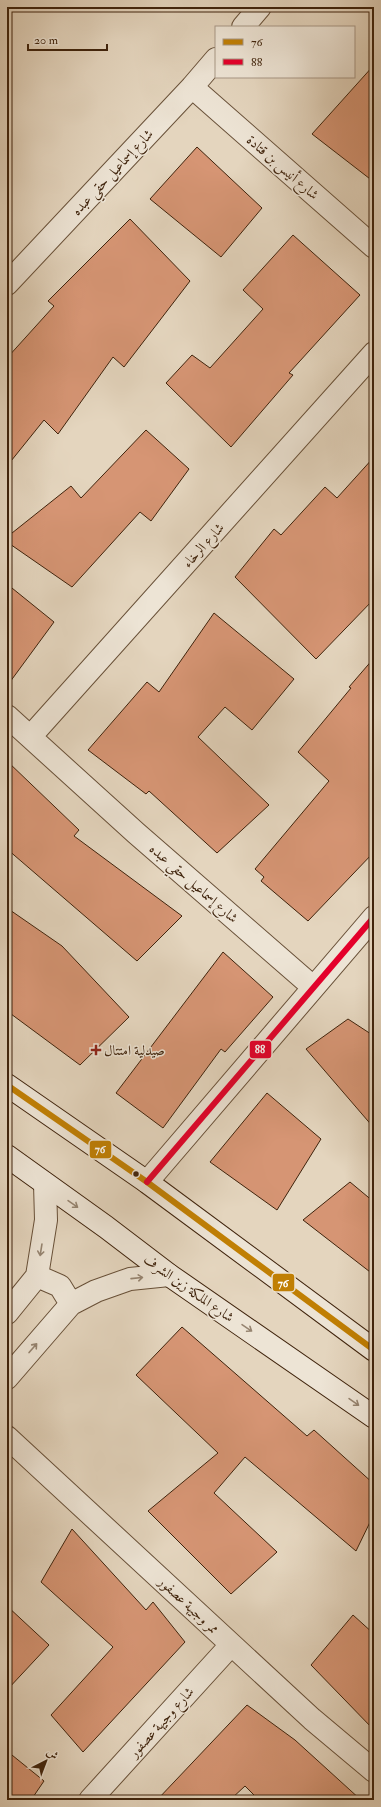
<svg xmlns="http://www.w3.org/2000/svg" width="381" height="1807" font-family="'IM FELL Double Pica',Amiri,serif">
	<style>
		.building { fill: #d69574; stroke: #3f230c }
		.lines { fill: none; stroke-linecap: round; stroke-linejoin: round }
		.minor-casing { stroke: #685038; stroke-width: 24 }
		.tertiary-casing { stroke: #685038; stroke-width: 24 }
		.secondary-casing { stroke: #3f230c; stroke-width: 24 }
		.minor { stroke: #ede4d5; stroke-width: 22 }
		.tertiary { stroke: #ede4d5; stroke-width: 22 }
		.secondary { stroke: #ede4d5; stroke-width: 22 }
		.bus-1-casing { stroke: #ede4d5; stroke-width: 9 }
		.bus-2-casing { stroke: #ede4d5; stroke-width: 9 }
		.bus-1 { stroke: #c07f04; stroke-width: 6 }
		.bus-2 { stroke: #e4002b; stroke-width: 6 }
		.oneway { stroke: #968470 }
		.poi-dot { fill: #8f2418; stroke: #ede4d5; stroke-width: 1.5 }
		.bus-dot { fill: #3f230c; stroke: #ede4d5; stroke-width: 1.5 }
		.labels { text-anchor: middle; stroke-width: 3; stroke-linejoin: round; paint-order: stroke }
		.street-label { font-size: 14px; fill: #3f230c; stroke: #ede4d5 }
		.poi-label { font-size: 14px; fill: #3f230c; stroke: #ede4d5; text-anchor: start }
		.line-badge { stroke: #ede4d5; stroke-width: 1.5 }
		.badge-label { font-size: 11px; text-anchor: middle; font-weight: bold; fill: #fff }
	</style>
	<rect width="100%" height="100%" fill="#e4d5be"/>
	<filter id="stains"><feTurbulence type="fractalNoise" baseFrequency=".005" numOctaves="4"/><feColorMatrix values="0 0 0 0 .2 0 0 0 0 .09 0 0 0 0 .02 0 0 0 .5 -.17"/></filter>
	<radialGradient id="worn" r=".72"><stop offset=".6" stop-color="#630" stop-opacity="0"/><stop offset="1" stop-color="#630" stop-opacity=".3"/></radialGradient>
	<path class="building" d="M374 65V182L312 134Z
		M197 147 262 208 221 257 150 199Z
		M130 219 190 281 124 367 113 357 58 434 44 420 7 466V358L54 306 48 301Z
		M293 235 360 295 289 373 293 375 231 447 166 383 192 355 210 368 263 309 243 290Z
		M146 430 189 469 151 521 140 512 72 587 7 542V537L71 486 81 498Z
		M374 457V599L316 659 235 577 274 529 281 535 325 487 337 498Z
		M7 584 54 622 7 686Z
		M214 613 294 679 252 730 225 707 198 737 269 805 217 853 149 791 146 794 88 750 147 682 159 692Z
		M374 658V852L308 921 261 881 264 877 255 869 329 781 298 752 351 688 349 687Z
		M7 761 79 830 74 836 182 916 137 961 7 849Z
		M7 908 62 946 129 1017 80 1065 7 1011Z
		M223 952 273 997 225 1052 221 1049 163 1128 116 1093Z
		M348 1019 374 1036V1128L306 1049Z
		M267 1093 321 1139 277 1210 210 1162Z
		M350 1182 374 1202V1275L303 1220Z
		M182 1327 307 1436 314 1430 374 1484V1514L356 1551 245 1457 214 1493 277 1552 231 1594 148 1511 218 1453 136 1375Z
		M72 1529 146 1610 153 1602 185 1642 83 1752 51 1715 113 1647 41 1582Z
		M7 1606 49 1645 7 1690Z
		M353 1615 374 1634V1730L311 1665Z
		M247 1705 295 1740 361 1800H259L245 1786 230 1800H157Z
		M7 1751 44 1781 31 1800H7Z"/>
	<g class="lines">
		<g class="minor-casing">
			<path id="minor" d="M243 27 260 7
				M192 87 374 247
				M7 284 192 87 216 59
				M7 716 136 833 313 987
				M31 736 374 353
				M147 1182 374 917
				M7 1437 312 1719 374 1771
				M90 1800 231 1645"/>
		</g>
		<g class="tertiary-casing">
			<path id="tertiary" d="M37 1276 60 1286 71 1304
				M7 1313 37 1276 46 1220 45 1184
				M7 1378 71 1304 96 1291 130 1279 169 1275"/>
		</g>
		<g class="secondary-casing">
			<path id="secondary" d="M7 1085 147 1182 374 1350
				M7 1156 106 1227 169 1275 374 1417"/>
		</g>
		<use href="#minor" class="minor"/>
		<use href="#tertiary" class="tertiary"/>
		<use href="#secondary" class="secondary"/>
		<g class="bus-1-casing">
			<path id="bus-1" d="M7 1085 147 1182 374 1350"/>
		</g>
		<g class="bus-2-casing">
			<path id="bus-2" d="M147 1182 374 917"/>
		</g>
		<use href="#bus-1" class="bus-1"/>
		<use href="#bus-2" class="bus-2"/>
	</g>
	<defs><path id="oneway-shaft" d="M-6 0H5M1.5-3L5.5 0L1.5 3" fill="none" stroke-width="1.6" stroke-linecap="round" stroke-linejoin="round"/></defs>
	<g class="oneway">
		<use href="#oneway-shaft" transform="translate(73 1204) rotate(35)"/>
		<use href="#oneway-shaft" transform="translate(41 1250) rotate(99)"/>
		<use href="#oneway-shaft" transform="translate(137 1278) rotate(-6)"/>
		<use href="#oneway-shaft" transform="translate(247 1328) rotate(34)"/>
		<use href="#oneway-shaft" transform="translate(33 1348) rotate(-49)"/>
		<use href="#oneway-shaft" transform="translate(354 1402) rotate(35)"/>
	</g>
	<path class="poi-dot" d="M94 1044h4v4h4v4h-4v4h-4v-4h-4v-4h4z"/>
	<circle class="bus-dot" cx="136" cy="1174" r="3.5"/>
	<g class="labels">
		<g class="street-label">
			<text transform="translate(283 167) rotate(41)" y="5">شارع أنيس بن قتادة</text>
			<text transform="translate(112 172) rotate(-47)" y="5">شارع إسماعيل حقي عبده</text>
			<text transform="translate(203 545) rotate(-48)" y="5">شارع الرخاء</text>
			<text transform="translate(194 883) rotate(41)" y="5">شارع إسماعيل حقي عبده</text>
			<text transform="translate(189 1288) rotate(35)" y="5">شارع الملكة زين الشرف</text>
			<text transform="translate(189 1605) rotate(43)" y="5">ممر وجيهة عصفور</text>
			<text transform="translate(161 1722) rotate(-48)" y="5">شارع وجيهة عصفور</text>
		</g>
		<g class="poi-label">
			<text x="104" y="1055">صيدلية امتتال</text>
		</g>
	</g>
	<g class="line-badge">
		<rect x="249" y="1040" width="23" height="19" rx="4" fill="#e4002b"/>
		<rect x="89" y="1140" width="23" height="19" rx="4" fill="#c07f04"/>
		<rect x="272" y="1273" width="23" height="19" rx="4" fill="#c07f04"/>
	</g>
	<g class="badge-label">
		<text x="260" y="1053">88</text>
		<text x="100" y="1153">76</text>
		<text x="283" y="1287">76</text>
	</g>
	<rect width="381" height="1807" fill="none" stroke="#e4d5be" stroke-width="24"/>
	<rect x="8" y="8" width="365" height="1791" fill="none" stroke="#3f230c" stroke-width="2"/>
	<rect x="12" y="12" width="357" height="1783" fill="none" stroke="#3f230c"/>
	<rect x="215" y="26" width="140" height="52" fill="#ede4d5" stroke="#a79785"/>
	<rect x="223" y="39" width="20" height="6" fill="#c07f04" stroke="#a79785"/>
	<text x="251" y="46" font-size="12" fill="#3f230c">76</text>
	<rect x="223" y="59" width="20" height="6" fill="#e4002b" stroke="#a79785"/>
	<text x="251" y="66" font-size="12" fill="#3f230c">88</text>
	<g transform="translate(46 1761) rotate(42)" stroke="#ede4d5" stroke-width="3" paint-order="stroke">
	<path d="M0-3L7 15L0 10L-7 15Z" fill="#3f230c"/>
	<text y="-6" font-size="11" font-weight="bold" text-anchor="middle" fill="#3f230c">ش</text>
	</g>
	<path d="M28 44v6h79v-6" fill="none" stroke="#3f230c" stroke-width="2"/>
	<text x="34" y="44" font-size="12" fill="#3f230c" stroke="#ede4d5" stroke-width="3" paint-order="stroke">20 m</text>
	<rect width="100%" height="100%" filter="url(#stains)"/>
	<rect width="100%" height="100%" fill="url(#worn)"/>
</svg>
